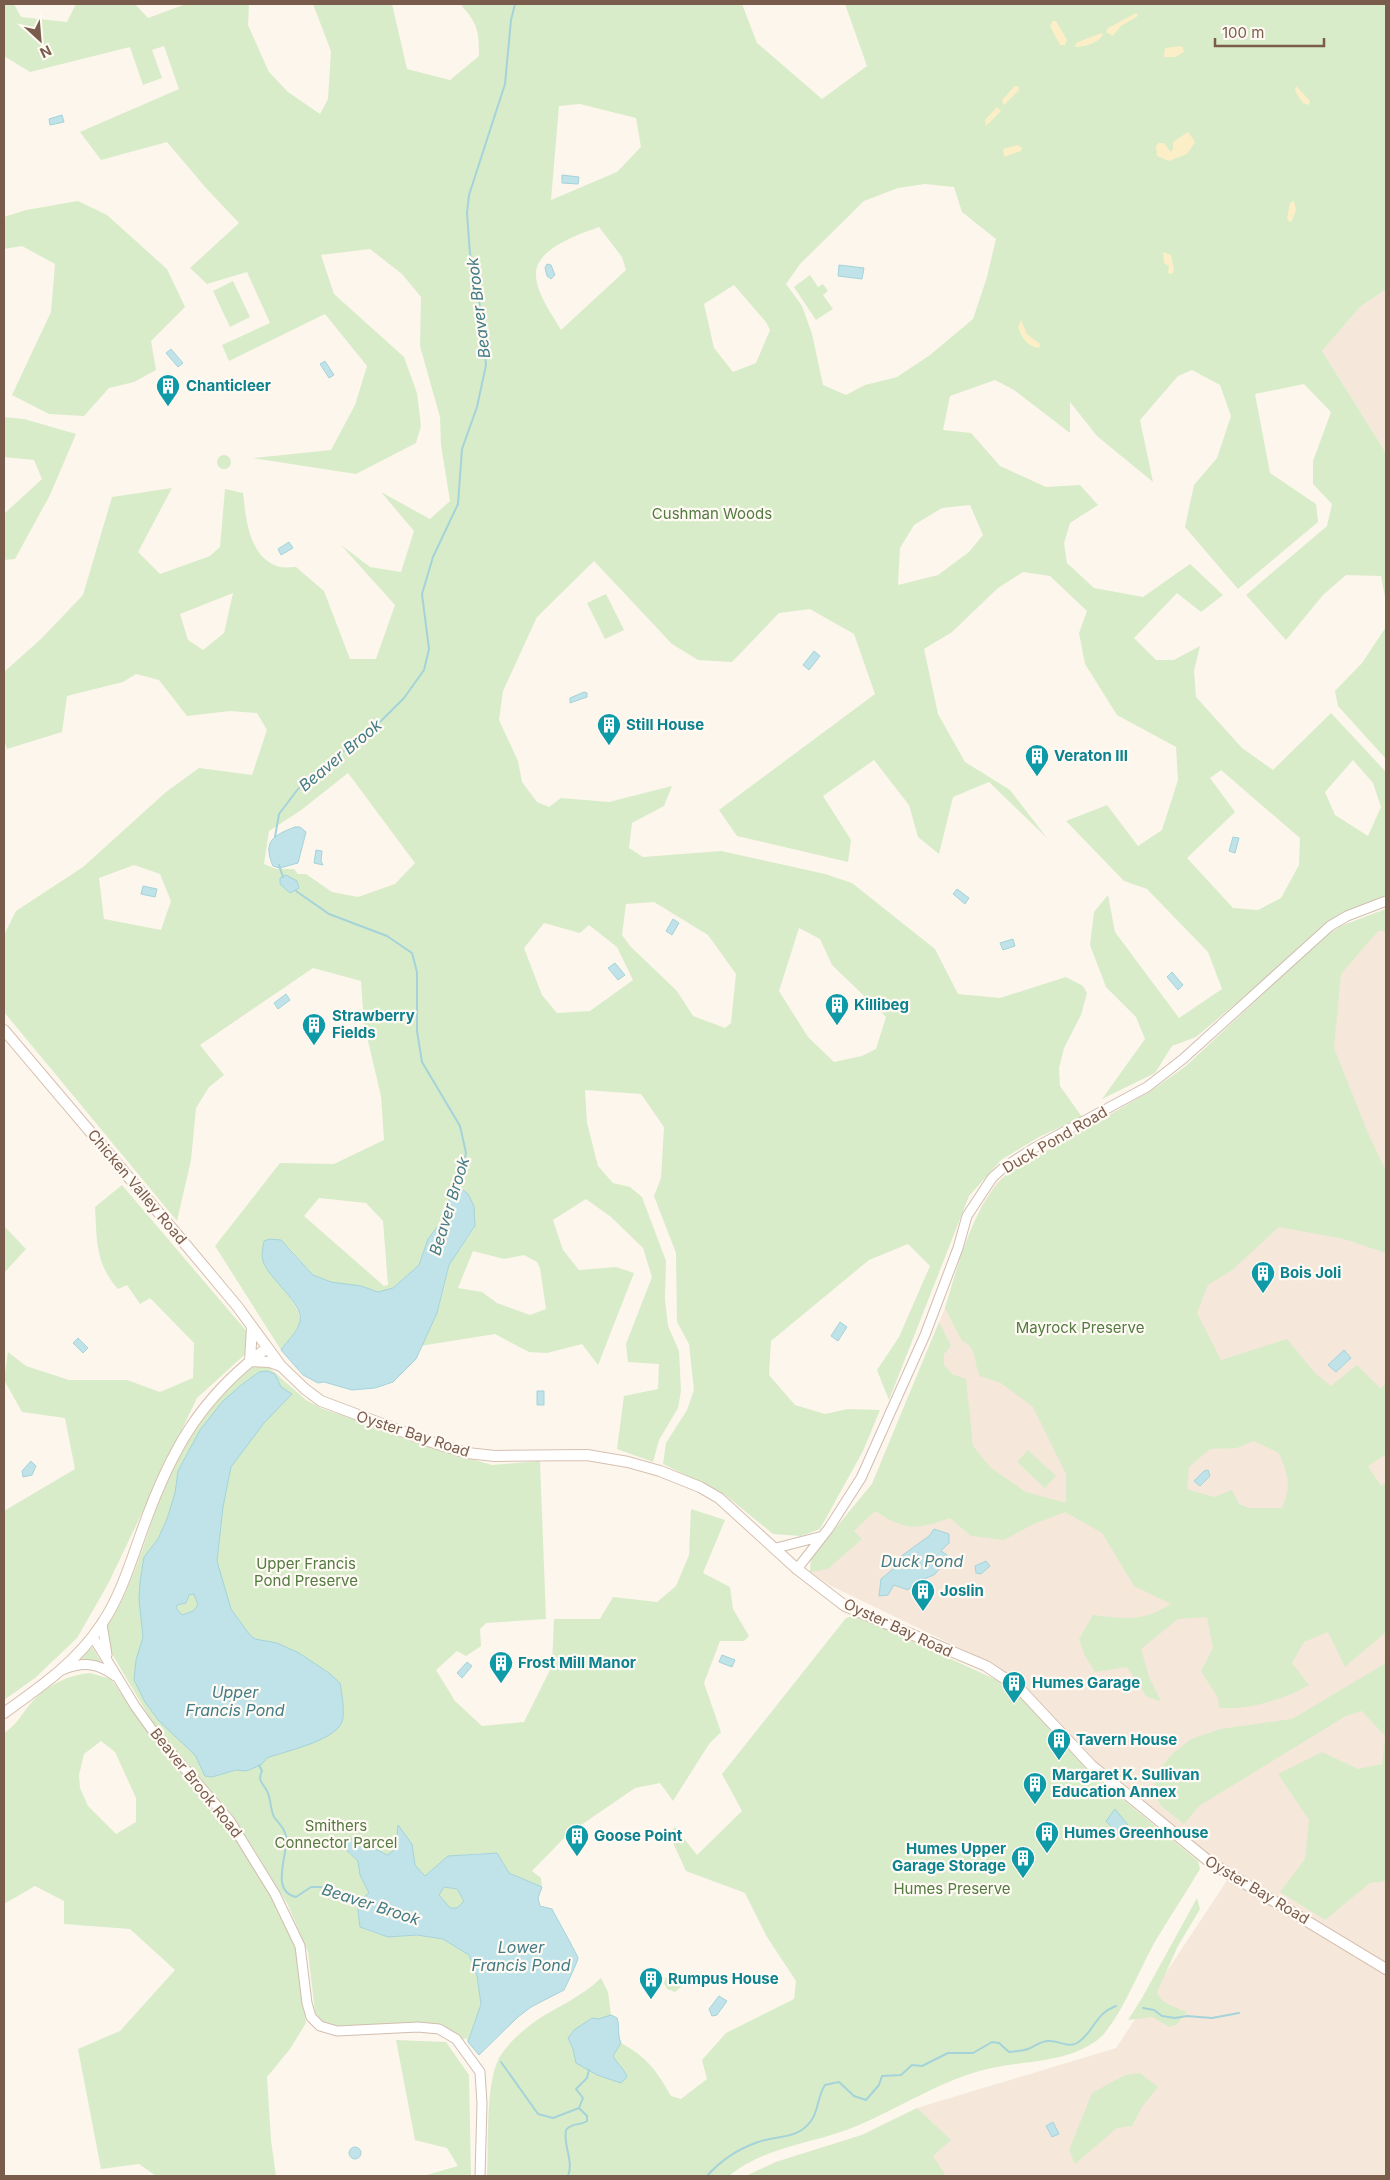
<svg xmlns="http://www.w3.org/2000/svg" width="1390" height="2180" font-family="Inter,sans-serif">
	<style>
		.residential { fill: #f5e8da }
		.green { fill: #d8ecc9; fill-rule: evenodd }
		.sand { fill: #fcefc7 }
		.water { fill: #bfe3e8; stroke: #a5d3da; fill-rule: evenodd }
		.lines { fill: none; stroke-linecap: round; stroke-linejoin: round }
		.stream { stroke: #a5d3da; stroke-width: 2 }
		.tertiary-casing { stroke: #d1beb0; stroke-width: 11 }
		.secondary-casing { stroke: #d6c0b0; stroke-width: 12 }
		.tertiary { stroke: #fff; stroke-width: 9 }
		.secondary { stroke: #fff; stroke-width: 10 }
		.labels { text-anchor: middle; stroke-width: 4.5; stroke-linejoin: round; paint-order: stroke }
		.culture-label { font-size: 15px; font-weight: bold; fill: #0d838f; stroke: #fffaf3; text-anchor: start }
		.park-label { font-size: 15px; fill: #537a41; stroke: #fffaf3 }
		.street-label { font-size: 15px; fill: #7a5c4d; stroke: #fffaf3 }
		.water-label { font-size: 16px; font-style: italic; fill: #437c86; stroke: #fffaf3 }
	</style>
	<rect width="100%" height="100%" fill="#fdf6ec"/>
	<path class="residential" d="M1386 289V453L1322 351 1360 307Z
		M1386 909V2176H746L776 2162 862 2135 917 2108 1116 2048 1232 1873 1108 1779 1025 1686 968 1652 831 1586 810 1572 811 1558 872 1484 945 1308 982 1205 996 1183 1007 1174 1036 1156 1151 1091 1186 1066 1323 938 1341 926Z"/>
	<path class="green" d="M4 4H14L21 17 67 22 76 4H135L148 18 186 4H249L248 25 269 72 288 92 320 114 328 99 331 51 313 4H742L757 43 822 99 867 66 845 4H1386V289L1360 307 1322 351 1386 453V602L1381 576 1346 575 1323 595 1286 640 1246 595 1327 526 1332 504 1313 484V461L1331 412 1304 384 1255 394 1270 473 1316 504 1318 522 1238 589 1185 527 1194 485 1217 458 1231 416 1220 385 1192 370 1178 376 1140 420 1153 482 1097 436 1070 402V433L1014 390 995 380 950 396 943 430 971 433 1000 466 1046 487 1080 485 1098 505 1070 523 1064 543 1067 563 1094 588 1143 597 1190 564 1223 595 1201 612 1177 593 1134 638 1156 660H1174L1200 646 1194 671 1196 697 1242 748 1273 770 1331 713 1386 772V897L1340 916 1196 1037 1172 1046 1155 1073 1102 1099 1145 1039 1136 1017 1106 987 1090 945 1094 912 1108 895 1115 932 1179 1018 1222 989 1208 952 1147 889 1124 881 1066 821 1107 805 1138 846 1162 830 1178 780 1176 747 1117 715 1085 664 1079 633 1087 611 1050 576 1023 572 998 588 952 632 924 649 938 714 965 762 1010 790 1047 838 989 782 953 797 939 854 918 837 909 805 874 760 823 796 851 840 848 862 737 836 719 810 875 694 854 634 810 609 779 613 732 662 698 660 672 644 594 561 537 617 503 691 499 720 518 761 522 782 537 802 549 807 561 798 609 802 672 786 664 806 632 823 629 848 643 857 721 851 825 874 852 883 935 949 958 994 1000 998 1066 977 1083 986 1087 993 1081 1015 1064 1048 1059 1068 1060 1086 1082 1117 1039 1137 1001 1160 969 1196 889 1400 877 1370 899 1337 930 1266 908 1244 869 1260 771 1341 769 1375 795 1405 825 1414 848 1409 880 1410 863 1451 820 1529 801 1536 773 1534 724 1494 663 1464 666 1443 687 1410 694 1390 689 1344 677 1322 676 1253 654 1196 661 1178 664 1127 641 1094 585 1090 587 1123 598 1166 613 1183 630 1187 642 1197 666 1261 665 1299 668 1326 679 1351 681 1391 678 1408 659 1440 653 1462 617 1449 624 1396 658 1389 659 1364 628 1362 626 1344 652 1277 643 1248 611 1217 586 1199 553 1220 563 1250 579 1270 616 1267 634 1273 598 1365 582 1344 547 1353 529 1352 495 1334 420 1346 437 1313 449 1265 474 1229 450 1196 443 1218 428 1239 419 1265 393 1288 378 1292 361 1286 331 1282 313 1275 290 1249 268 1269C276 1280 303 1310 300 1321 298 1331 287 1341 281 1350L215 1246 280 1163 334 1164 384 1140 381 1096 364 1024 361 981 313 968 200 1045 224 1075 209 1087 196 1108 191 1160 177 1221 4 1012V935L16 911 83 867 166 792 199 768 252 775 267 730 257 713 230 711 187 716 159 680 136 674 123 682 67 696 62 732 7 749 4 740V672L41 639 83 595 112 497 172 488 138 552 160 574 210 556 220 547 225 489 243 493C246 519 249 559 280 567 285 568 292 567 296 567L324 591 350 659H376L395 605 341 545 370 567 401 572 414 531 381 492 430 519 450 501 441 445 440 417 420 346 421 297 402 274 370 249 321 255 334 294 404 357 417 393 421 426 416 443 356 474 253 458 331 450 355 405 367 366 325 314 229 361 222 345 270 323 247 272 207 284 190 268 239 223 206 188 167 142 101 160 80 132 179 89 164 46 152 50 162 78 143 85 130 47 30 72 4 56ZM392 4 461 5C478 24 479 31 479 56L450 80 407 69ZM580 104 636 118 641 147 617 172 551 200 559 106ZM925 184 954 187 962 212 996 239 987 277 973 319 930 355 897 377 865 385 846 395 823 385 812 334 802 306 786 284 800 264 864 201 898 188ZM599 227 622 257 626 270 561 330C552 314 535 292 536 273 537 248 580 234 599 227ZM734 285 766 322 770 330 756 363 733 372 714 348 704 304ZM970 505 983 535 969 552 938 575 898 585 900 548 914 525 942 508ZM233 593 224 633 203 650 188 640 180 614ZM1353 760 1373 783 1381 807 1368 836 1335 815 1325 792ZM1221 770 1300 838 1299 865 1281 898 1258 910 1233 908 1187 858 1235 812 1210 778ZM348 773 415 863 395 884 358 897 332 892 306 874H298L294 869H276L264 864 269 831 300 811ZM134 865 160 874 171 901 161 930 104 919 99 878ZM654 902 708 935 736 974 731 1023 725 1028 693 1016 677 991 631 947 622 935 626 904ZM544 923 580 933 589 925 617 947 633 980 590 1011 557 1013 542 995 524 948ZM799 928 820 939 832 965 886 1017 876 1049 862 1056 834 1062 808 1037 779 991ZM319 1198 366 1203 383 1221 388 1285 384 1286 304 1216ZM473 1251 504 1259 524 1255 537 1262 540 1268 546 1309 530 1315 497 1303 482 1292 458 1288Z
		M78 201 107 215 167 269 185 307 151 341 156 370 134 382 109 388 84 416 49 414 12 395 51 312 55 264 22 246 4 249V217L26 210Z
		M810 275 818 287 823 284 828 291 823 295 833 309 816 320 794 287Z
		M233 281 250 317 230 327 213 291Z
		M4 417 24 419 76 434 50 495 15 559 4 560V514L42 479 34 460 4 457Z
		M217 462a7 7 0 1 1 14 0a7 7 0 1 1-14 0Z
		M606 594 624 630 605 639 587 603Z
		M1386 627V759L1338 706 1335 691 1362 663Z
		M1386 909V931H1378L1341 974 1334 1048 1368 1133 1386 1171V1253L1344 1239 1279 1227 1232 1270 1208 1285 1197 1313 1221 1360 1287 1339 1315 1373 1331 1386 1357 1365 1381 1389 1386 1382V1454L1368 1466 1381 1486 1386 1483V1632L1345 1667 1328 1632 1304 1642 1292 1663 1309 1685C1283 1700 1250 1710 1219 1708L1218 1698 1201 1671 1213 1648 1207 1617 1178 1619 1141 1649 1149 1677 1161 1701 1147 1697 1127 1667 1095 1672 1084 1654 1079 1639 1093 1615C1126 1619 1142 1622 1171 1604L1134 1586 1102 1533 1065 1512 1034 1524 1004 1540 971 1536 950 1518C916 1530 906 1531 875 1511L854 1531 862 1539 828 1569 810 1572 811 1558 872 1484 939 1322 951 1346 944 1354V1365L952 1374 966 1379 973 1446 991 1468 1026 1492 1066 1503V1474L1033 1407 1001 1383 980 1376C973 1363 978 1347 962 1341L945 1308C958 1265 973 1205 1007 1174L1151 1091 1186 1066 1323 938 1341 926ZM1254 1441 1279 1453C1288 1475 1292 1484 1282 1508H1249L1239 1504 1232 1490 1214 1497 1187 1489 1189 1467 1210 1449 1237 1448Z
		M122 1185 248 1333 251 1349 197 1398 108 1584 77 1638 35 1678 4 1700V1511L75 1469 65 1418 22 1412 4 1380 8 1352 26 1366 69 1380H127L160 1392 193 1378 194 1343 150 1298 140 1304 127 1285 118 1289C95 1263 97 1240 95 1207Z
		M4 1226 26 1249 4 1273V1225Z
		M265 1364 306 1400 323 1409 360 1421 416 1443 492 1465 540 1461 546 1619 486 1623 480 1629 481 1646 466 1656 457 1651 436 1670 455 1701 482 1726 524 1722 552 1666 554 1619H600L613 1597 657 1602 676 1586 689 1555 691 1509 725 1520 703 1573 730 1587 733 1609 749 1636 744 1641H720L704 1683 721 1732 709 1744 673 1801 660 1783 635 1788 568 1834 532 1871 541 1878 542 1887 509 1873 503 1864 484 1853 448 1856 425 1876 421 1872 359 1920 367 1930 388 1937 417 1935 443 1939 469 1955 477 1976 481 2004 468 2042 466 2038 462 2040 454 2032 437 2024 354 2028 330 2026 321 2021 315 2012 308 1952 287 1903 235 1819 154 1725 108 1647 106 1628C141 1576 150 1511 178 1455 196 1420 223 1394 250 1366Z
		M1028 1450 1056 1476 1045 1488 1017 1462Z
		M855 1615 1012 1687 1098 1779 1198 1861 1200 1869C1186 1893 1170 1916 1156 1940 1141 1965 1118 2026 1096 2041 1063 2064 1024 2060 987 2069 942 2080 901 2107 859 2125 816 2144 766 2145 729 2176H487C489 2145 485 2085 499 2058 508 2043 523 2030 537 2020 560 2005 580 1998 601 1978L608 1992 611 2015 617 2018C620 2026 617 2034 621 2043 648 2058 656 2070 671 2096L681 2099 707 2079 702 2060 726 2033 794 1999 796 1981 767 1937 745 1893 686 1871 669 1834 675 1827 697 1855 742 1811 722 1774 846 1618Z
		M92 1647 102 1663 79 1661H78Z
		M1386 1663V1881L1370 1883 1325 1920 1280 1892 1305 1859 1309 1820 1278 1774 1322 1752 1358 1769 1382 1764 1385 1736 1362 1711 1346 1716 1199 1806 1184 1824 1161 1806 1154 1793 1155 1777 1170 1756 1191 1739 1220 1729 1292 1719Z
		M90 1673 111 1679 151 1737 232 1832 285 1919 296 1946 306 2023 290 2049 267 2077 271 2140 276 2176H156L139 2164 101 2169 78 2049 120 2031 175 1970 130 1929 64 1924V1901L35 1886 4 1904V1733C18 1724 21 1714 32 1702 47 1685 68 1675 90 1673ZM101 1741 115 1752 136 1798V1822L116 1834 88 1806 80 1788 79 1775 84 1754Z
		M444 1887 457 1889 464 1901 457 1908H450L439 1895Z
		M1197 1898 1200 1909 1178 1946 1157 1992C1161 2004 1176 2007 1187 2012L1176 2025 1169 2027 1152 2017 1128 2020 1142 1998Z
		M671 1974H677L682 1980V1986L675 1992 667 1989 664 1983 666 1977Z
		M396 2040 446 2042 469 2075 471 2176H423L458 2166 447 2148 415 2140Z
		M1140 2073 1158 2087 1142 2107 1132 2126 1117 2128 1075 2164 1069 2150 1092 2093 1125 2075Z
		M917 2108 951 2140 933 2156 946 2176H746L776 2162 862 2135Z"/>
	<path class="sand" d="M1136 13 1138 16 1121 26 1113 36 1106 32 1108 28Z
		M1053 21H1056L1067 40 1065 45H1060L1050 26Z
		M1101 33 1103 35C1098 43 1085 47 1075 47L1076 43Z
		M1182 46 1184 52 1175 57H1164L1165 48Z
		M1015 86 1019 87V90L1004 105 1002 100Z
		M1296 86 1310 101 1309 105 1303 103 1295 91Z
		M997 107 1001 111 986 126 985 120Z
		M1188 132 1195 142 1187 154 1169 161 1157 156 1156 146 1159 143H1164L1171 152 1173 149V142Z
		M1018 145 1022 148 1021 151 1004 157 1003 149Z
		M1294 201 1296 210 1292 221 1289 222 1287 218 1290 203Z
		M1163 252 1171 255 1174 270 1172 274 1168 273 1169 266 1164 263Z
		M1021 320 1027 334 1040 344 1039 348C1027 346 1022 338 1018 327Z"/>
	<path class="water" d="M62 115 64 122 50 125 49 119Z
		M562 175 579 177 578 184 562 183Z
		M547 264 551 265 555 275 551 279 547 276 545 268Z
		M839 265 864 268 862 279 838 276Z
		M171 349 183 363 178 367 166 353Z
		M325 361 334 375 329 378 320 364Z
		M289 542 293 548 281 555 278 549Z
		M814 651 820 656 809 670 803 665Z
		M584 692 587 693V697L570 703V698Z
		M295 827H300L306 832 298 863 280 868 273 866C262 841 274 835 295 827Z
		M1233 837 1239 838 1235 853 1229 851Z
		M316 850 322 851 321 861 323 865 314 863Z
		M286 875 297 881 299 888 290 893 280 884V878Z
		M143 886 157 889 155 897 141 894Z
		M957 889 969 898 965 904 953 894Z
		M673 919 679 923 672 935 666 931Z
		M1013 939 1015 946 1003 950 1000 943Z
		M615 963 625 975 618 980 608 968Z
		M1172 972 1183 985 1178 990 1167 977Z
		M286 994 290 1000 278 1009 274 1003Z
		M458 1186 468 1194 474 1206 475 1226 449 1265 437 1313 416 1359 393 1382 375 1388 352 1390 324 1382 318 1383 303 1375 281 1350C287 1341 298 1332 300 1321 305 1305 268 1278 263 1261 261 1254 263 1248 264 1241L270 1239 281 1240 313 1275 331 1282 361 1286 378 1292 393 1288 419 1265 428 1239 444 1218 450 1196Z
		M840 1322 847 1327 838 1341 831 1336Z
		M78 1338 88 1348 83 1353 73 1343Z
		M1344 1350 1351 1358 1336 1372 1328 1365Z
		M267 1371 275 1374 281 1387 292 1394 264 1423 231 1467 223 1507 217 1561 231 1609 249 1634 255 1639 277 1643 299 1653 329 1673 340 1683C342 1694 344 1707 343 1718 341 1740 285 1751 267 1758L261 1765 246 1771 236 1770 212 1777 205 1776 195 1755 159 1721 145 1702 134 1680 136 1660 143 1637 139 1599 140 1582 144 1557 158 1539 167 1519 175 1493 178 1471 200 1430 223 1401 240 1386 259 1372ZM194 1594 198 1605 193 1611 182 1615 176 1608 177 1605 186 1603 189 1595Z
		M537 1391H544V1405H537Z
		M31 1461 36 1466 32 1475 23 1477 22 1471Z
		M1208 1470 1210 1476 1200 1486 1194 1481 1204 1471Z
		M934 1529 949 1534V1543L941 1551 947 1555 945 1563 934 1575 916 1582 908 1590 894 1585 888 1595 879 1596 881 1579 893 1569V1562L929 1536Z
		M986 1561 990 1566 981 1574 976 1573 975 1566Z
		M722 1655 735 1660 732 1667 719 1662Z
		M467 1662 472 1666 462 1678 457 1673Z
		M1115 1809 1131 1829 1125 1836H1120L1106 1821Z
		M398 1825 412 1844 415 1865 425 1876 448 1856 497 1853 509 1873 542 1887 538 1898 540 1906 552 1909C556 1917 577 1954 578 1958 578 1961 566 1986 564 1990L531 2007 518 2017 479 2055 468 2042 481 2004 477 1976 469 1955 443 1939 417 1935 388 1937 360 1927 357 1903 369 1893 360 1875 358 1861 339 1843 355 1838 387 1855 396 1849ZM444 1887 457 1889 464 1901 457 1908H450L439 1895Z
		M719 1996 727 2001 717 2015 712 2016 709 2009Z
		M611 2015 617 2018C620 2026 617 2035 621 2043L613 2056C618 2065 624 2068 627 2077L621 2083 597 2075 576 2063 573 2049 568 2038 574 2030 592 2018 598 2019Z
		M1053 2122 1059 2134 1052 2137 1046 2126Z
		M349 2153a6 6 0 1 1 12 0a6 6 0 1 1-12 0Z"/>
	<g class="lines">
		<path class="stream" d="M275 837 279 814 298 789 382 720 404 698 424 670 429 649 422 594 433 557 458 504 462 449 477 407 486 365 478 289 470 254 467 213 469 195 505 84 511 20 515 4
			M279 865 283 877
			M296 891 329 914 387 936 412 953 417 972V1031L422 1062 460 1126 466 1153 458 1188
			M259 1765 262 1771C257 1781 263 1783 267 1791 271 1799 270 1808 274 1817 279 1824 284 1827 286 1836 289 1853 269 1891 296 1897L311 1887H322L335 1896 351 1897 358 1903
			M1143 2008 1154 2010 1162 2016 1175 2018 1187 2016 1212 2018 1239 2013
			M501 2062 538 2114 553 2118 579 2108 587 2116V2121C580 2126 572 2122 566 2130 563 2146 574 2161 568 2176
			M579 2108 583 2098 576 2089 587 2078 589 2070
			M707 2176C721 2160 738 2149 758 2142 778 2135 797 2140 811 2121 819 2110 817 2097 825 2085L839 2082 854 2096 866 2100 879 2085 882 2076 901 2075 912 2065 922 2066 948 2053H973L992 2042 999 2043 1009 2052C1015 2051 1022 2051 1028 2049 1036 2046 1041 2040 1050 2041 1059 2041 1068 2048 1077 2043 1094 2033 1094 2014 1116 2006"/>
		<g class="tertiary-casing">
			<path id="tertiary" d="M776 1548 823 1536
				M797 1569 829 1528 861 1478 925 1335 958 1248 967 1216 992 1178 1003 1168 1034 1148 1147 1087 1183 1059 1330 926 1347 916 1386 901
				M102 1624 107 1655
				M93 1637 135 1706 155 1734 230 1821 275 1894 300 1946 307 2003 311 2017 320 2026 337 2031 418 2027 439 2029 456 2039 480 2072 482 2104 480 2176
				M62 1670C82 1662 97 1662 115 1676"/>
		</g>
		<g class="secondary-casing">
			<path id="secondary" d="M4 1030 186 1245 237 1306 281 1366 305 1389 321 1401 425 1440 467 1453 495 1456 587 1455 628 1462 660 1471 700 1487 719 1498 797 1569 845 1606 986 1666 1019 1688 1091 1765 1211 1863 1386 1969
				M252 1327 250 1361 270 1362 281 1366
				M4 1713C39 1688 77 1662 101 1625 121 1596 131 1561 143 1528 171 1450 200 1398 267 1348"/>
		</g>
		<use href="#tertiary" class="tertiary"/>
		<use href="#secondary" class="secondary"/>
	</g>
	<defs>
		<g id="building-pin" transform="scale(1.25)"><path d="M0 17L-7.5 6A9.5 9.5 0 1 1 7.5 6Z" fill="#0f9aa8" stroke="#fffaf3"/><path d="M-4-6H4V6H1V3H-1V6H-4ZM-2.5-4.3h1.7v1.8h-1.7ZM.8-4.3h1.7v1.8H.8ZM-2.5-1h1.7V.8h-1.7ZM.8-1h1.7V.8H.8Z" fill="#fff"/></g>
	</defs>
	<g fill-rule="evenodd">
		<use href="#building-pin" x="168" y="386"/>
		<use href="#building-pin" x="609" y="725"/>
		<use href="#building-pin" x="1037" y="756"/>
		<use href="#building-pin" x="837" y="1005"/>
		<use href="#building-pin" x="314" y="1025"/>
		<use href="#building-pin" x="1263" y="1273"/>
		<use href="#building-pin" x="923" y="1591"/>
		<use href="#building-pin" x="501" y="1663"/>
		<use href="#building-pin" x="1014" y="1683"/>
		<use href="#building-pin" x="1059" y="1740"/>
		<use href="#building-pin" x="1035" y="1784"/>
		<use href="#building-pin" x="1047" y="1833"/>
		<use href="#building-pin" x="577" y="1836"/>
		<use href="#building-pin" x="1023" y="1858"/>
		<use href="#building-pin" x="651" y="1979"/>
	</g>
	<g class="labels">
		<g class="culture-label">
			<text x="186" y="391">Chanticleer</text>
			<text x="626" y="730">Still House</text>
			<text x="1054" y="761">Veraton III</text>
			<text x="854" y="1010">Killibeg</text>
			<text x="332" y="1021">Strawberry<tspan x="332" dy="17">Fields</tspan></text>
			<text x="1280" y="1278">Bois Joli</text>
			<text x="940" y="1596">Joslin</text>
			<text x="518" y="1668">Frost Mill Manor</text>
			<text x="1032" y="1688">Humes Garage</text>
			<text x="1076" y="1745">Tavern House</text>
			<text x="1052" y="1780">Margaret K. Sullivan<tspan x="1052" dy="17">Education Annex</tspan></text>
			<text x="1064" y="1838">Humes Greenhouse</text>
			<text x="594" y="1841">Goose Point</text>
			<text x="1006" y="1854" text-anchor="end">Humes Upper<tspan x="1006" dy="17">Garage Storage</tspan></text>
			<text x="668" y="1984">Rumpus House</text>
		</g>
		<g class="park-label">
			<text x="712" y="519">Cushman Woods</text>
			<text x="1080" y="1333">Mayrock Preserve</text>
			<text x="306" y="1569">Upper Francis<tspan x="306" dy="17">Pond Preserve</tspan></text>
			<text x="336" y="1831">Smithers<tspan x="336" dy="17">Connector Parcel</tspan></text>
			<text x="952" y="1894">Humes Preserve</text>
		</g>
		<g class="street-label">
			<text transform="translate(1055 1140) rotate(-30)" y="5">Duck Pond Road</text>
			<text transform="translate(137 1187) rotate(50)" y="5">Chicken Valley Road</text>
			<text transform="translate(413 1434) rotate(18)" y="5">Oyster Bay Road</text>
			<text transform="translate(898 1628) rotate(25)" y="5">Oyster Bay Road</text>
			<text transform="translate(196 1783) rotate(51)" y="5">Beaver Brook Road</text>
			<text transform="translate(1257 1890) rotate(31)" y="5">Oyster Bay Road</text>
		</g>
		<g class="water-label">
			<text transform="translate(478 308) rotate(-97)" y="6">Beaver Brook</text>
			<text transform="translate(340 755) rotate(-40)" y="6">Beaver Brook</text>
			<text transform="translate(449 1206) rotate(-73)" y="6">Beaver Brook</text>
			<text x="922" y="1567">Duck Pond</text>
			<text x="235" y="1698">Upper<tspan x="235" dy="18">Francis Pond</tspan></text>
			<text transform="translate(371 1904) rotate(18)" y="6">Beaver Brook</text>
			<text x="521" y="1953">Lower<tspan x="521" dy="18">Francis Pond</tspan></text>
		</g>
	</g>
	<rect width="1390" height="2180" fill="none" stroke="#7a5c4d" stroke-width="10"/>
	<g transform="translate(40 40) rotate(154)" stroke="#fffaf3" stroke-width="4" paint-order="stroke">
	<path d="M0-4L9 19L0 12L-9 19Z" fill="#7a5c4d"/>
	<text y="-8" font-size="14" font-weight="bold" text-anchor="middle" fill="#7a5c4d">N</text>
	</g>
	<path d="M1215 38v8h109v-8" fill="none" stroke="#7a5c4d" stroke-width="2.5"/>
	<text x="1222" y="38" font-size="15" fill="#7a5c4d" stroke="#fffaf3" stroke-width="4" paint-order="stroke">100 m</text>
</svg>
